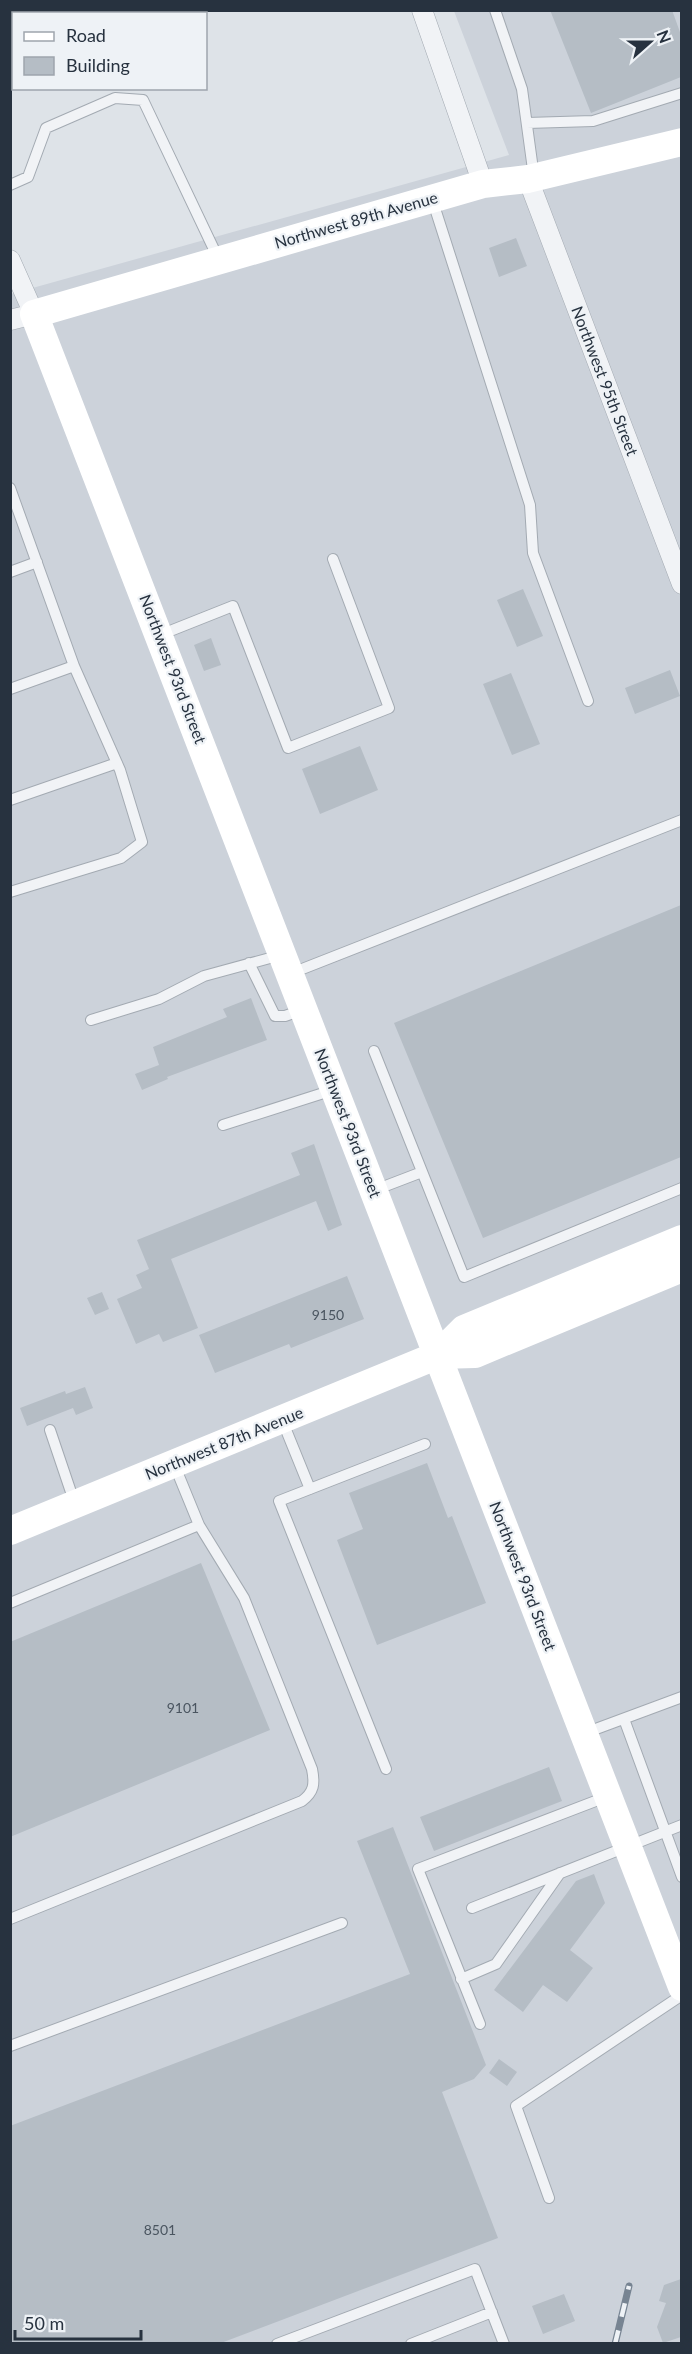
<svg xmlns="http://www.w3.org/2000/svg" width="692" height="2354" font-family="Lato,sans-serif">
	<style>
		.built { fill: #ccd2da }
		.building { fill: #b5bdc5 }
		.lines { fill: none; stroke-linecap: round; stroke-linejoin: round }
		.lane-casing { stroke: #a3aab2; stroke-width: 12 }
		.street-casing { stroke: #a3aab2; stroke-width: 21 }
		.lane { stroke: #f1f3f6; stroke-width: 10 }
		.street { stroke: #f1f3f6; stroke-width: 20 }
		.secondary { stroke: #fff; stroke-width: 28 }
		.rail-casing { stroke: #778492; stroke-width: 7 }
		.rail { stroke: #eef2f6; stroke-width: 4.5; stroke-dasharray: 14; stroke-linecap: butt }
		.labels { text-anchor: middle; stroke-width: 4.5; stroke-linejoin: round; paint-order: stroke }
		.number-label { font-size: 14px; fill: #4a5560 }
		.street-label { font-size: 16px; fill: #27323f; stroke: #eef2f6 }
	</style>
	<rect width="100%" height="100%" fill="#dee3e8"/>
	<path class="built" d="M454 11H681V2343L11 2344V294L509 155Z"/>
	<path class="building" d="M550 10H672L681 35V77L591 113Z
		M516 238 527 266 499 277 489 248Z
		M523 589 543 636 517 647 497 600Z
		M211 638 221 665 204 671 194 645Z
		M670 670 680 696 635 714 625 688Z
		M511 673 540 744 512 755 483 684Z
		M360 746 378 790 320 814 302 769Z
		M681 905V1157L483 1238 394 1023Z
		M251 998 267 1040 167 1077 168 1079 142 1090 135 1074 159 1065 153 1047 227 1017 223 1009Z
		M314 1144 342 1225 328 1231 316 1201 171 1259 198 1328 163 1342 159 1334 136 1344 117 1299 142 1288 136 1275 149 1269 137 1240 300 1175 291 1153Z
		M347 1276 364 1319 291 1348 289 1344 215 1373 199 1335Z
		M102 1292 109 1309 95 1315 87 1298Z
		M85 1387 93 1408 76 1415 73 1408 27 1426 20 1408 65 1391 66 1394Z
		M427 1463 448 1518 452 1516 486 1603 377 1645 337 1540 363 1529 349 1493Z
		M201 1563 270 1730 10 1837V1642Z
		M549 1767 562 1801 434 1851 420 1817Z
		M393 1827 486 2065 474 2079 442 2092 498 2238 221 2343H10V2126L410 1974 357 1841Z
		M594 1874 605 1903 570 1950 593 1968 567 2002 543 1985 523 2012 494 1990 576 1881Z
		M499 2059 517 2072 507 2086 489 2073Z
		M681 2279V2337L663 2343 657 2327 666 2303 659 2301 664 2285Z
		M564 2294 575 2321 543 2334 532 2306Z"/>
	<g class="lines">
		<g class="lane-casing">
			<path id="lane" d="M495 10 522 89 534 177
				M527 123 593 121 682 93
				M10 185 28 177 46 128 115 98 143 100 219 260
				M432 199 530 505 533 553 588 701
				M10 488 74 666 120 770 142 842 121 858 10 892
				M10 572 37 562
				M160 635 233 606 288 748 389 708 333 559
				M10 689 74 666
				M10 800 117 763
				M249 963 275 1016H285L302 1010
				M292 973 682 820
				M91 1020 159 999 204 976 281 955
				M374 1051 464 1277 682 1188
				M223 1125 333 1090
				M375 1190 422 1172
				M282 1420 310 1489
				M50 1430 75 1504
				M10 1603 199 1525 174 1464
				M624 1719 682 1877
				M585 1733 682 1697
				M386 1769 279 1501 425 1444
				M472 1908 682 1825
				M10 1919 302 1801C314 1792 315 1784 312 1769L244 1598 199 1525
				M461 1979 496 1964 560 1873
				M480 2024 418 1869 606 1797
				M10 2046 342 1923
				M549 2198 516 2106 682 1995
				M277 2344 475 2269 504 2344
				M411 2344 492 2312"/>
		</g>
		<g class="street-casing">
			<path id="street" d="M422 10 483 184
				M528 179 682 584
				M10 260 34 314 10 320"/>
		</g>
		<use href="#lane" class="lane"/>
		<use href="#street" class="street"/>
		<path class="secondary" d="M682 142 528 179 483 184 34 314 682 1987
			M438 1355 464 1329 682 1239
			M10 1531 438 1355 475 1354 682 1268"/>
		<g class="rail-casing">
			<path id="rail" d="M615 2344 629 2286"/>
		</g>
		<use href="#rail" class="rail"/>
	</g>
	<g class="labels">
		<g class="number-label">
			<text x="328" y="1320">9150</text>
			<text x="183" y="1713">9101</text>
			<text x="160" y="2235">8501</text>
		</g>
		<g class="street-label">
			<text transform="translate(356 220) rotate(-16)" y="6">Northwest 89th Avenue</text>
			<text transform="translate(605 381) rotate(69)" y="6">Northwest 95th Street</text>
			<text transform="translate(173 669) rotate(69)" y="6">Northwest 93rd Street</text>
			<text transform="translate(348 1123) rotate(69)" y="6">Northwest 93rd Street</text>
			<text transform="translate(224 1443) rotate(-22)" y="6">Northwest 87th Avenue</text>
			<text transform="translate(523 1576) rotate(69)" y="6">Northwest 93rd Street</text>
		</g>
	</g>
	<rect width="692" height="2354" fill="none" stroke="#27323f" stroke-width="24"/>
	<rect x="12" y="12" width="195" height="78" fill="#eef2f6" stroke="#9ea5ad" stroke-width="1.5"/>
	<rect x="24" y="32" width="30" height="9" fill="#ffffff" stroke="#9ea5ad" stroke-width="1.5"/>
	<text x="66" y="42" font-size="18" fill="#27323f">Road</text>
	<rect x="24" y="57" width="30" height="18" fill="#b5bdc5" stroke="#9ea5ad" stroke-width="1.5"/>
	<text x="66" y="72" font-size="18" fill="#27323f">Building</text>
	<g transform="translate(650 42) rotate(69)" stroke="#eef2f6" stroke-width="4.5" paint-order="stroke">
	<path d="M0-4.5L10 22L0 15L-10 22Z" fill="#27323f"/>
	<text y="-9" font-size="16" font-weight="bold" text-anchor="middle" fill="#27323f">N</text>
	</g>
	<path d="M15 2330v9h126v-9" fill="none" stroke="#27323f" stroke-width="3"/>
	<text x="24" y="2330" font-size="18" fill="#27323f" stroke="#eef2f6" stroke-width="4.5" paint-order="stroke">50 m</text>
</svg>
